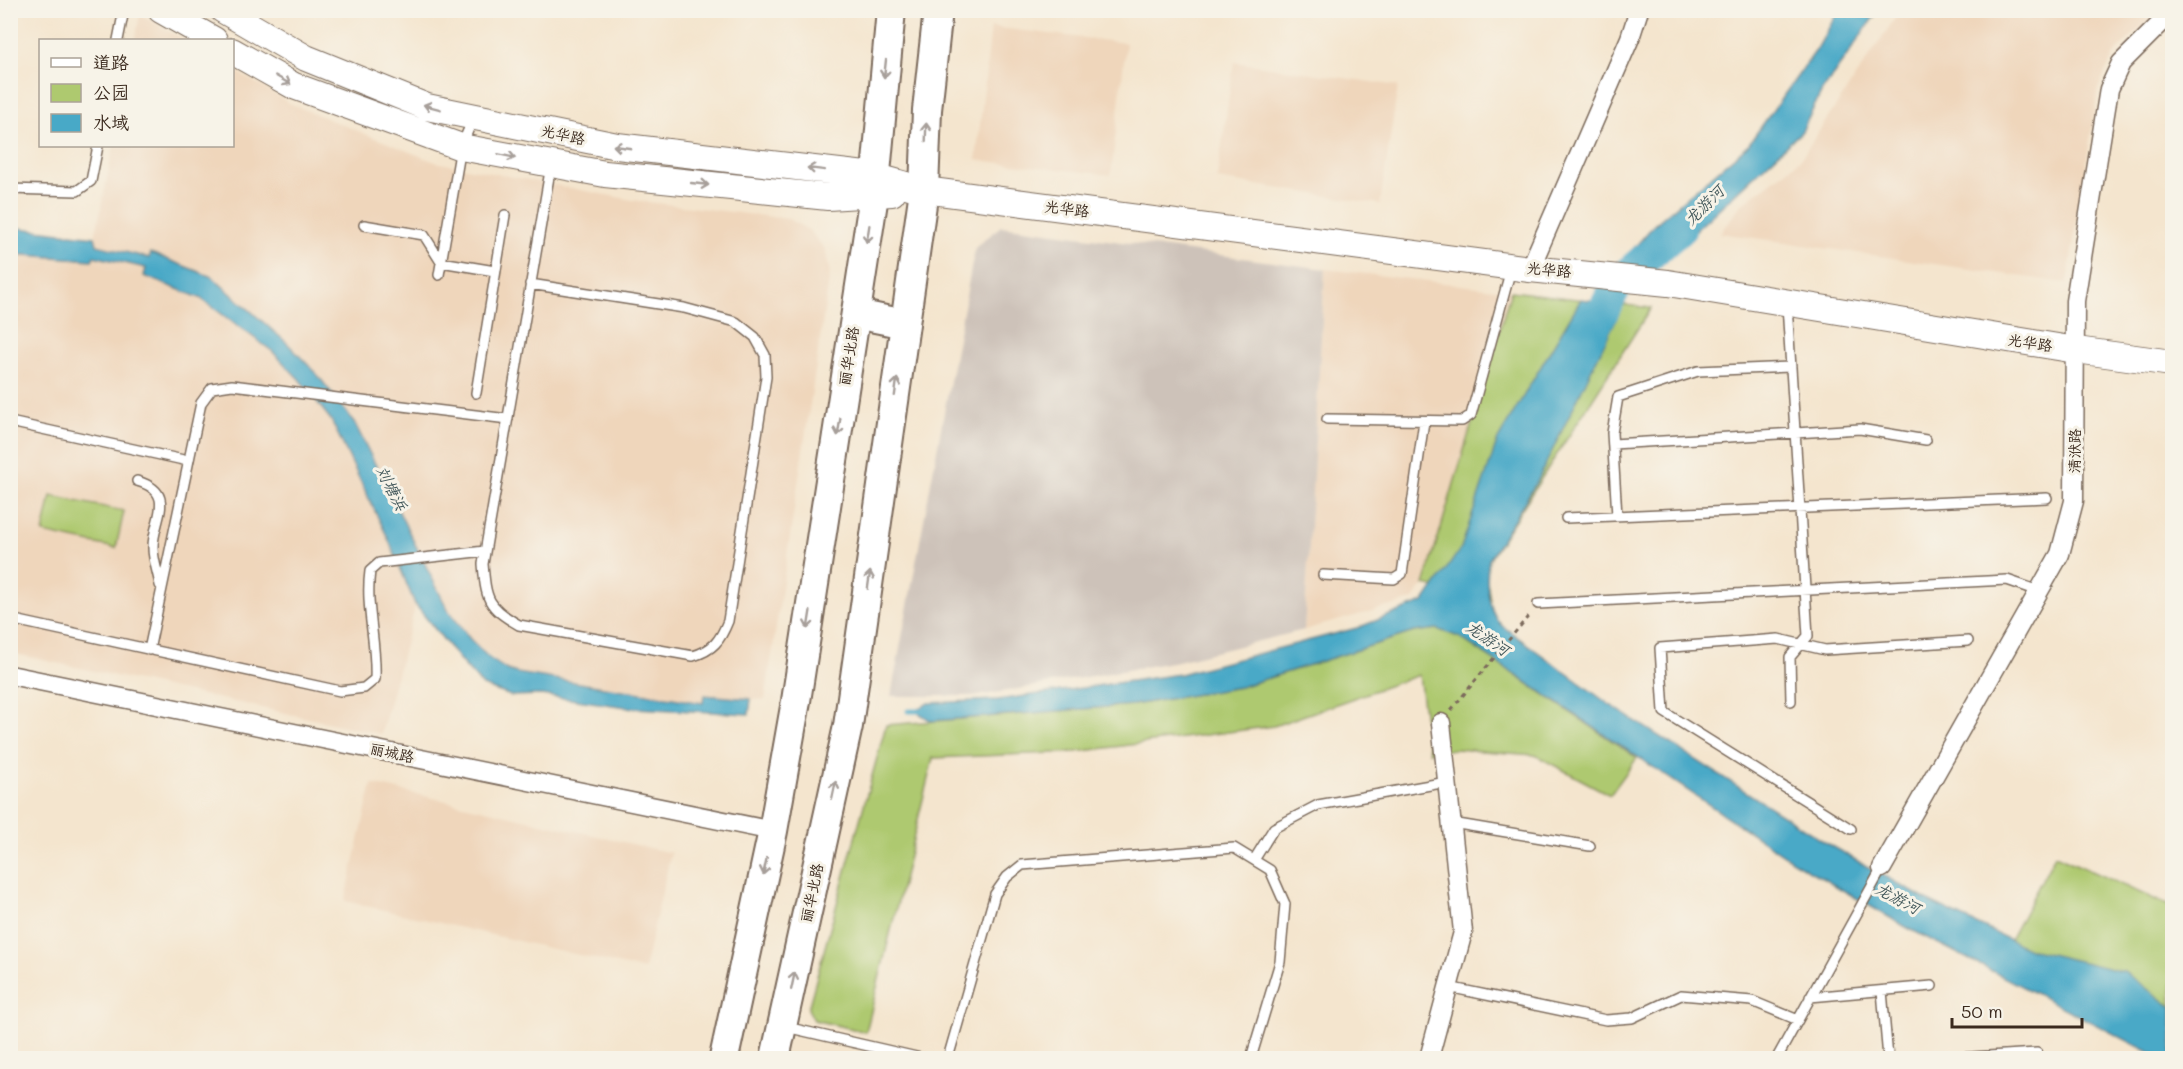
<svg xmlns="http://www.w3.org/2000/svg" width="2183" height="1069" font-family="Mali,'LXGW WenKai TC',sans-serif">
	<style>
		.built { fill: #efd6bb }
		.industrial { fill: #cdc2b9 }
		.green { fill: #aec96f; stroke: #747a46; stroke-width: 1.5 }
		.water { fill: #48a9c7; stroke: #426a72; stroke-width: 1.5 }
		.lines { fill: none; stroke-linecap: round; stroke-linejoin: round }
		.stream { stroke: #48a9c7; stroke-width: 5 }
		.river { stroke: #48a9c7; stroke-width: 32 }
		.lane-casing { stroke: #7c6b5c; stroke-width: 12 }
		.street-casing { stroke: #7c6b5c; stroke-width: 21 }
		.secondary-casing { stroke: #7c6b5c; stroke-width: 28 }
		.primary-casing { stroke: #7c6b5c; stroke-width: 32 }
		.path { stroke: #7c6b5c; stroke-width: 3; stroke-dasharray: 4.5 4.5; stroke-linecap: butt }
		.lane { stroke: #fff; stroke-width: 9 }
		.street { stroke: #fff; stroke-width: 18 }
		.secondary { stroke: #fff; stroke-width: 26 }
		.primary { stroke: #fff; stroke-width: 28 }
		.oneway { stroke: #a79f9a }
		.labels { text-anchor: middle; stroke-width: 6; stroke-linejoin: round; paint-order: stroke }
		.street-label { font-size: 15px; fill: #3b2a1e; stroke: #f7f3e8 }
		.water-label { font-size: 16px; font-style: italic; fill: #405659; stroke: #f7f3e8 }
	</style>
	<rect width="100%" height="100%" fill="#f7f3e8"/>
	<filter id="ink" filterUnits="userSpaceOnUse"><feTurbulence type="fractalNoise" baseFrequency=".0167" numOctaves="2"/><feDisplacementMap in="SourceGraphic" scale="12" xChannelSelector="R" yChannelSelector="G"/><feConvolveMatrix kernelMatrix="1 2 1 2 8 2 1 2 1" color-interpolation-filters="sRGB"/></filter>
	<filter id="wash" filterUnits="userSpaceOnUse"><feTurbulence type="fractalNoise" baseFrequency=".008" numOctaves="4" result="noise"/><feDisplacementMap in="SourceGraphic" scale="24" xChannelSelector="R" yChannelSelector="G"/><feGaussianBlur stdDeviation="1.35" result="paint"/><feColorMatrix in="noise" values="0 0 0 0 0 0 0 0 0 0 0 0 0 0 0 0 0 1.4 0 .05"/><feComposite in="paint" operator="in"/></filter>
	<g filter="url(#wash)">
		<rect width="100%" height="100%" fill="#f4e5ce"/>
		<path class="built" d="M1900 11H2158L2114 54 2098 89 2067 283 1720 233 1741 205 1799 161Z
			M140 14 185 40H135Z
			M991 27 1126 43 1111 175 976 160Z
			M1234 62 1398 86 1380 204 1217 179Z
			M233 69 291 104 435 162 632 200 789 219 810 231 825 249 830 273 765 700 705 695 703 703 517 673 507 670 470 639 416 604 381 734 11 653 10 254 94 256 146 268 145 276 200 298 272 351 299 379 322 382 287 343 212 277 151 253 149 258 97 245 95 237 114 146H232Z
			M1325 269 1511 291 1424 585 1412 600 1304 630Z
			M372 784 671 853 644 970 345 901Z"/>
		<path class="industrial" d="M1001 226 1325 269 1304 630 1178 661 977 696H891L975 248Z"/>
		<path class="green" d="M1511 291 1651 308 1489 560 1486 575 1490 600 1424 585Z
			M51 496 124 511 116 548 43 533Z
			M1437 629 1459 637 1637 758 1610 795 1535 755 1456 749 1429 752 1419 675 1274 726 1076 752 933 758 866 1032 814 1020 808 1009 886 725 1133 705 1240 687 1414 632Z
			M2055 855 2172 907V1034L2010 940Z"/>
		<path class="water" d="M1839 10 1878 11 1822 91 1802 131 1667 257 1628 255 1654 225 1748 145 1817 49Z
			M10 227 95 237 97 245 149 258 151 253 212 277 287 343 316 373 354 422 448 610 470 639 489 658 507 670 517 673 703 703 704 695 751 699 749 714 634 708 541 695 511 696 483 686 463 664 415 604 387 536 331 420 299 379 272 351 200 298 144 276 146 268 94 256 92 260 11 254Z
			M1581 299 1623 305 1539 478 1489 560C1485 581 1487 608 1501 625L1610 705 1831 846 1930 902 2029 949 2124 972 2172 1007V1058H2161L1906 927 1793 861 1459 637 1437 629 1414 632 1240 687 1133 705 931 721 916 711 928 703 998 700 1180 674 1357 628 1424 602 1461 548 1498 439Z"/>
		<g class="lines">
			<path class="stream" d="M908 711H923"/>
			<path class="river" d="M1587 341 1619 281 1680 229"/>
		</g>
	</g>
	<g filter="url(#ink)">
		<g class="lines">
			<g class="lane-casing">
				<path id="lane" d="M118 40 124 10
					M10 189 77 191 91 181 98 146
					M364 225 424 235 441 262 495 271
					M439 275 461 147 473 119
					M530 284 684 308 736 322 755 337 765 355 766 377 728 621C720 641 713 650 693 656L519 625C487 607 486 599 483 564L551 165
					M1787 305 1808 636 1790 657 1791 701
					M476 393 505 215
					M1327 419 1462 421 1471 415 1511 269
					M10 422 188 461
					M1613 444 1860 429 1926 440
					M137 481C179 493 152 521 153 548 153 560 158 573 160 585
					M1617 516 1612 433 1618 397 1698 371 1791 367
					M1566 518 2047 498
					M1323 575 1394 579 1402 574 1424 421
					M1538 604 2007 580 2039 591
					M10 619 340 691 364 688 375 679C377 643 365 607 370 571L379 563 485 551
					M149 650 201 403 212 388 232 385 508 419
					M1452 823 1590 846
					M1851 829 1664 712 1660 648 1778 639 1825 650 1968 641
					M1254 860 1274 828 1318 805 1447 782
					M1448 987 1606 1020 1632 1018 1681 995 1752 1001 1798 1020
					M1882 991 1888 1058
					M1810 997 1932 986
					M786 1027 921 1058
					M948 1058 995 894 1007 877 1022 865 1234 848 1270 870 1285 904 1280 962 1251 1058
					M1777 1058 1882 868
					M1956 1058 2037 1053 2041 1058"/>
			</g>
			<g class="street-casing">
				<path id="street" d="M1530 269 1630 38 1639 10
					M10 675 773 831
					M1882 868 2060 554 2074 501 2075 301 2109 89 2121 63 2172 12
					M1429 1058 1463 932 1441 723"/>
			</g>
			<g class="secondary-casing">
				<path id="secondary" d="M161 10 214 40
					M223 10 306 58 427 107 617 146 874 176 924 190 1530 269 1668 283 2076 350 2172 363
					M232 51 294 86 461 147 605 174 828 197 892 193"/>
			</g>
			<g class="primary-casing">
				<path id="primary" d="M856 314 905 324
					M724 1058 773 831 796 701 874 195 891 10
					M775 1058 848 726 924 190 927 110 938 10"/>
			</g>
			<path class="path" d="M1451 710 1531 613"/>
			<use href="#lane" class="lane"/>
			<use href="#street" class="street"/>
			<use href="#secondary" class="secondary"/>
			<use href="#primary" class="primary"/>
		</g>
		<defs><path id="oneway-shaft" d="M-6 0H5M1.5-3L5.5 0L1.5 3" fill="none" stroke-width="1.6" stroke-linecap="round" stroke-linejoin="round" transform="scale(1.5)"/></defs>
		<g class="oneway">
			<use href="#oneway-shaft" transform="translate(885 69) rotate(96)"/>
			<use href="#oneway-shaft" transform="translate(283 80) rotate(30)"/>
			<use href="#oneway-shaft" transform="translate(432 107) rotate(-165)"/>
			<use href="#oneway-shaft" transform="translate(926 132) rotate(-88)"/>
			<use href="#oneway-shaft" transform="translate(622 147) rotate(-172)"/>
			<use href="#oneway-shaft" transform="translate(507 156) rotate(12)"/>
			<use href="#oneway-shaft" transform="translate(816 169) rotate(-173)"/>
			<use href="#oneway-shaft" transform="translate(700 184) rotate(6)"/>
			<use href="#oneway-shaft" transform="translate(868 234) rotate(99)"/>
			<use href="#oneway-shaft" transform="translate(896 387) rotate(-82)"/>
			<use href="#oneway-shaft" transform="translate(839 427) rotate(99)"/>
			<use href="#oneway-shaft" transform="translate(869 580) rotate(-82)"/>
			<use href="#oneway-shaft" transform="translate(809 620) rotate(99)"/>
			<use href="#oneway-shaft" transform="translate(834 790) rotate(-78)"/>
			<use href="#oneway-shaft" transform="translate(765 866) rotate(102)"/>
			<use href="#oneway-shaft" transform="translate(793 981) rotate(-78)"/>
		</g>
	</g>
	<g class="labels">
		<g class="street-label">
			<text transform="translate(563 135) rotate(12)" y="5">光华路</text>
			<text transform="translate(1067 209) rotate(7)" y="5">光华路</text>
			<text transform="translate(1549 270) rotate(5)" y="5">光华路</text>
			<text transform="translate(2030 343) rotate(9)" y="5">光华路</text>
			<text transform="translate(849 356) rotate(-81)" y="5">丽华北路</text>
			<text transform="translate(2075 451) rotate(-90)" y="5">清洑路</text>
			<text transform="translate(392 753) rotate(12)" y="5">丽城路</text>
			<text transform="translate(812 893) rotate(-78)" y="5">丽华北路</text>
		</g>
		<g class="water-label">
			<text transform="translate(1704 205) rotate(-45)" y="6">龙游河</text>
			<text transform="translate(392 488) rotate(63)" y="6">刘塘浜</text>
			<text transform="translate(1488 638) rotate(34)" y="6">龙游河</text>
			<text transform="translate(1898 898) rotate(28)" y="6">龙游河</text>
		</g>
	</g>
	<rect width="2183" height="1069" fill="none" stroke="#f7f3e8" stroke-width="36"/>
	<rect x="39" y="39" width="195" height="108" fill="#f7f3e8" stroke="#aca397" stroke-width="1.5"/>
	<rect x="51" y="58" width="30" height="9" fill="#ffffff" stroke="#aca397" stroke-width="1.5"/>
	<text x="93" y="69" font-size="18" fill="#3b2a1e">道路</text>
	<rect x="51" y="84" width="30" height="18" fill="#aec96f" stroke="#aca397" stroke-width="1.5"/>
	<text x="93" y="99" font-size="18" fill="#3b2a1e">公园</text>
	<rect x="51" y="114" width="30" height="18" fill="#48a9c7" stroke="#aca397" stroke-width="1.5"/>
	<text x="93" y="129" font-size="18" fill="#3b2a1e">水域</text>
	<path d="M1952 1018v9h130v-9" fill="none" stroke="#3b2a1e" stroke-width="3"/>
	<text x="1961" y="1018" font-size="18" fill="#3b2a1e" stroke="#f7f3e8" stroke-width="4.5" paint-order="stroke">50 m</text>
</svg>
